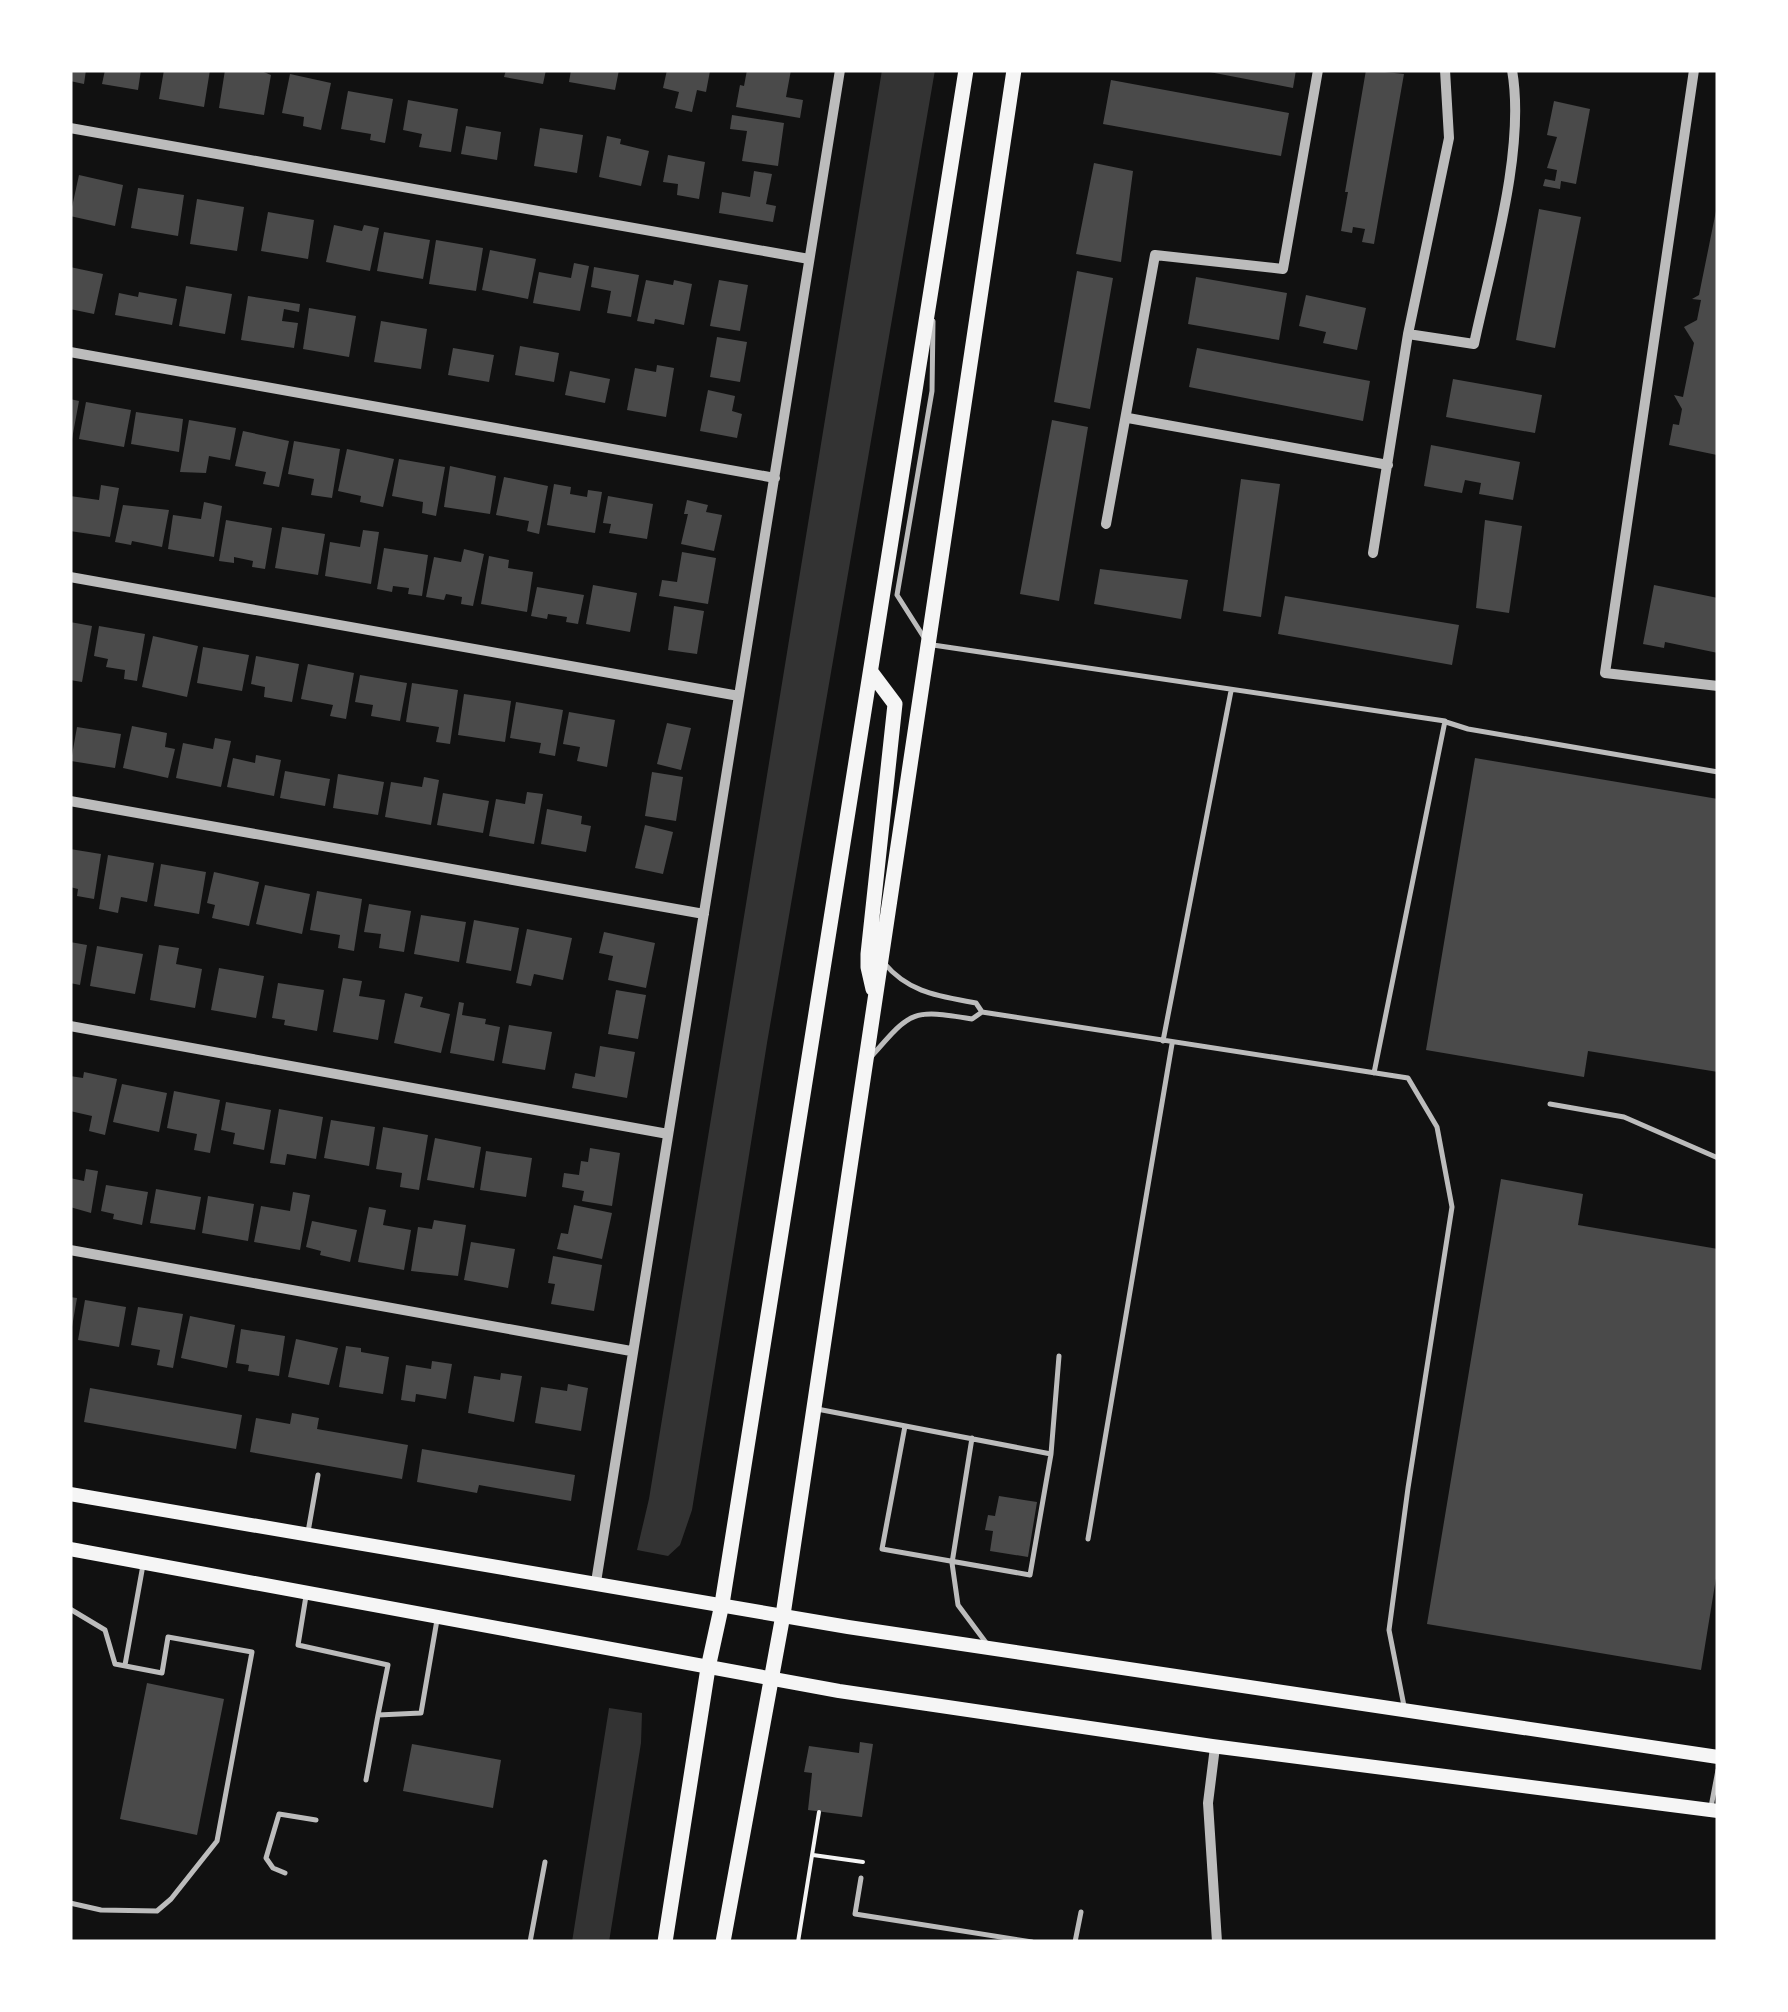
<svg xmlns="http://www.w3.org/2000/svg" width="1788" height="2012" font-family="Montserrat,sans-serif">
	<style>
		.water { fill: #333 }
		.building { fill: #4a4a4a }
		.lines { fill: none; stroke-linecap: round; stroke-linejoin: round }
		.path { stroke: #f5f5f5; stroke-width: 4 }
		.service { stroke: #bcbcbc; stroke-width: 5 }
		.minor { stroke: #bcbcbc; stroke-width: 10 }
		.secondary { stroke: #f5f5f5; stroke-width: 14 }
		.primary { stroke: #f5f5f5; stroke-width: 15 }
	</style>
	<rect width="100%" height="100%" fill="#111"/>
	<path class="water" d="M882 70H935L767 1043 692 1510 680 1545 668 1556 637 1550 649 1499Z
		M609 1708 642 1713 641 1743 609 1942H572Z"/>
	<path class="building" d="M70 70H86L84 84 70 81Z
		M105 70H141L138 90 102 84Z
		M164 70H210L204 107 159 99Z
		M225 70H259L271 75 264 115 219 108Z
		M506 70H546L543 84 504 77Z
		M571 70H619L615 90 569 82Z
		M667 70 710 71 706 92 697 90 692 112 675 108 679 92 663 88Z
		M747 70H791L786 97 803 100 800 118 736 107 740 85 744 86Z
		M1199 70H1296L1293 88Z
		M1366 70 1404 74 1374 244 1362 242 1365 229 1353 227 1352 233 1341 231 1348 192H1345Z
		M290 74 331 83 321 130 303 126 304 117 282 113Z
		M1111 80 1289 113 1281 156 1103 124Z
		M348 91 393 99 385 143 370 140 371 134 341 129Z
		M408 100 458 109 451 152 419 147 422 134 403 130Z
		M1554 101 1590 109 1576 184 1561 181 1560 189 1543 186 1545 179 1555 181 1557 170 1547 168 1557 137 1547 135Z
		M732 115 784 123 778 166 742 161 747 131 730 129Z
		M466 126 501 132 497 160 461 154Z
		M540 128 583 135 577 173 534 166Z
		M607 136 621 139 620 144 649 151 641 186 599 177Z
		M668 155 705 162 699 199 677 195 678 184 663 182Z
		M1094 163 1133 171 1121 262 1076 254Z
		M754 171 772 174 766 204 776 206 773 222 719 213 722 192 750 197Z
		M79 175 123 185 115 226 70 216Z
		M138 188 184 195 178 236 131 228Z
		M197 199 244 207 237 251 190 244Z
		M1539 209 1581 217 1555 348 1516 340Z
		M1716 211H1718L1717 455 1669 445 1673 424 1679 425 1682 409 1674 395 1683 397 1694 343 1684 327 1697 320 1701 300 1692 299 1699 295Z
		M268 212 314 220 308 259 261 251Z
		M334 225 362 231 364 225 379 228 370 271 326 262Z
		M384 232 430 240 423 279 377 271Z
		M436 240 483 248 476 291 429 284Z
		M490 250 536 259 528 299 482 290Z
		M574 263 589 266 580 311 533 303 539 272 571 278Z
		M70 267 103 274 94 314 70 309Z
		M594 267 639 275 631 317 607 313 611 291 591 287Z
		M1077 271 1113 278 1090 409 1054 402Z
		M1196 277 1287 293 1279 340 1188 324Z
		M646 280 673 285 674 280 692 284 684 325 655 319 654 324 637 321Z
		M719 280 748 285 740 331 710 326Z
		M186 286 232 294 225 334 179 326Z
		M139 292 177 299 172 325 115 315 119 293 138 297Z
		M1306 295 1366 308 1357 350 1323 343 1326 332 1299 326Z
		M248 296 300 304 299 312 284 309 282 321 298 323 294 348 241 340Z
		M309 308 356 316 349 357 303 349Z
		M381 321 427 329 421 369 374 362Z
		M717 337 747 342 740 382 710 377Z
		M520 346 559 353 554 382 515 375Z
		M453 348 494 355 489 382 448 375Z
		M1197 348 1370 381 1363 421 1189 387Z
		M657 365 674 368 666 417 627 410 635 368 656 372Z
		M570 371 610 379 605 403 565 395Z
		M1453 379 1542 395 1535 433 1446 417Z
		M708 390 735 396 732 411 742 414 737 438 700 431Z
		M70 399 79 401 72 439H70Z
		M86 402 131 410 124 447 79 439Z
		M136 412 183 419 179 452 131 444Z
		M189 420 236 428 230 460 209 456 206 473 180 472Z
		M1052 420 1088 427 1059 601 1020 594Z
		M243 431 289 441 279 487 263 484 266 472 235 466Z
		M294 441 340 449 332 498 311 495 314 479 288 474Z
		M1431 445 1520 462 1513 500 1479 494 1481 483 1465 480 1462 493 1424 486Z
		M347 449 394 459 383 507 360 502 361 496 338 491Z
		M399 459 445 467 436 516 422 513 423 502 392 496Z
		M450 466 496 476 490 514 444 507Z
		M504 477 548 486 539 534 527 531 529 521 496 515Z
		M1241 479 1280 484 1261 617 1223 611Z
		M554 484 571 487 570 494 587 497 588 490 602 492 595 533 547 525Z
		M101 485 119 488 110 537 70 531V496L99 500Z
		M608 496 653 504 647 539 609 533 611 524 603 523Z
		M687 500 708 505 706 512 722 515 714 551 681 544 688 514H684Z
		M204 502 222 506 214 557 168 549 173 515 201 519Z
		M123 505 169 510 162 547 132 541 131 545 115 542Z
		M226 520 272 528 265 569 252 567 253 561 234 557V563L219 561Z
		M1485 520 1522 526 1509 613 1476 608Z
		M282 527 325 534 318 575 275 568Z
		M363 530 379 532 371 584 325 576 330 542 360 547Z
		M384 548 428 555 422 596 408 594 409 588 393 586 392 592 377 589Z
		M464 549 484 554 473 606 461 604 462 597 446 594 444 600 426 597 434 557 461 562Z
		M682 552 716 558 708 604 659 596 662 580 677 582Z
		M489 556 509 560 508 568 533 572 527 612 481 604Z
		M1100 569 1188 580 1181 619 1094 604Z
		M593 585 637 593 630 632 586 624Z
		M1654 585 1718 598V653L1665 642 1664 648 1643 644Z
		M537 587 584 595 578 624 566 622 567 617 548 614 547 619 531 616Z
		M1285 596 1459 625 1452 665 1278 634Z
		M674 606 704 611 697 654 668 650Z
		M70 622 92 626 82 682 70 680Z
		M99 626 145 634 137 681 124 679 125 670 106 667 108 659 94 656Z
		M153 636 198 646 187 697 142 687Z
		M203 647 249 655 242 691 197 683Z
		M256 656 299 664 292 702 264 697 265 687 251 684Z
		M308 664 354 673 346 719 330 716 333 705 301 699Z
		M360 675 407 683 400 721 371 716 373 705 355 702Z
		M412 683 458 690 450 744 436 742 439 727 406 722Z
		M464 694 511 701 505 742 458 735Z
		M516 702 563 710 555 756 539 753 541 743 510 738Z
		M569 712 615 720 607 767 577 761 580 747 563 744Z
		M667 723 691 728 681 770 657 764Z
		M132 726 167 733 165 747 175 749 168 778 123 768Z
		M77 727 121 734 115 768 71 761Z
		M215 738 231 741 221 787 176 778 183 743 213 749Z
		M256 755 281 760 274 796 227 787 233 758 255 763Z
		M1475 758 1718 799V1072L1588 1051 1584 1077 1426 1050Z
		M285 771 330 779 325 806 280 798Z
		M652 772 683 777 676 821 645 816Z
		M338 774 384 782 378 815 333 808Z
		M424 777 439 780 431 825 385 817 391 782 422 787Z
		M527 792 543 794 534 844 489 836 496 799 525 804Z
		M443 793 489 801 483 833 437 825Z
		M547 809 582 816 581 824 591 826 586 852 541 844Z
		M645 825 673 832 663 874 635 868Z
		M70 849 101 854 94 899 77 896 78 889 70 887Z
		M108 855 154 863 147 902 121 897 118 913 99 909Z
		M161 864 206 872 199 914 154 906Z
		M214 872 259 882 249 926 212 918 215 905 207 903Z
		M265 885 310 894 302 934 256 924Z
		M317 891 362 899 354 951 338 948 340 935 310 930Z
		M369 904 411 911 404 952 379 948 381 934 364 932Z
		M421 915 466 922 459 962 414 954Z
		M474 920 519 928 511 971 466 963Z
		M527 929 572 938 563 980 534 974 531 986 516 983Z
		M604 932 655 943 646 988 608 980 613 956 599 953Z
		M70 942 87 945 80 985 70 983Z
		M159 945 179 948 176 964 202 969 195 1008 150 1000Z
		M97 946 143 954 135 994 90 986Z
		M219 968 264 976 256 1018 211 1010Z
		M343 978 362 981 359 996 385 1000 378 1040 333 1032Z
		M278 983 324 990 317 1031 284 1025 285 1020 272 1018Z
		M616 990 646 995 638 1039 608 1034Z
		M405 993 423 997 420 1007 450 1014 441 1053 394 1043Z
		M459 1002 464 1003 462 1015 486 1019 485 1024 500 1027 494 1061 450 1053Z
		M509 1025 552 1032 545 1070 502 1063Z
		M600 1046 635 1052 627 1098 572 1088 575 1073 595 1077Z
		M84 1072 117 1079 105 1135 89 1131 92 1116 70 1111V1076L83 1078Z
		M122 1084 167 1093 159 1132 113 1122Z
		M174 1091 220 1100 210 1153 194 1150 197 1134 167 1128Z
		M226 1102 271 1110 264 1150 233 1144 235 1133 221 1130Z
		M279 1109 323 1117 316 1159 287 1154 285 1165 270 1163Z
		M331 1120 375 1127 369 1166 324 1158Z
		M383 1127 428 1135 419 1190 400 1187 402 1173 376 1169Z
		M435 1138 481 1147 474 1188 427 1180Z
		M590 1148 620 1153 612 1206 582 1201 584 1191 562 1187 564 1173 579 1175 581 1161 588 1162Z
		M486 1151 532 1158 526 1197 480 1190Z
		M86 1169 98 1171 91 1213 70 1207V1178L84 1181Z
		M1501 1179 1583 1194 1578 1225 1718 1249V1566L1701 1670 1427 1624Z
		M106 1185 148 1192 142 1225 113 1219 114 1214 101 1211Z
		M156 1189 201 1197 195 1230 150 1223Z
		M293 1192 310 1195 300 1250 254 1242 261 1206 290 1211Z
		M208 1196 254 1204 248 1241 202 1233Z
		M574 1205 612 1213 602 1259 557 1249 561 1233 568 1234Z
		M369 1207 386 1210 383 1225 411 1230 404 1270 358 1262Z
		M434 1220 466 1225 458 1276 411 1271 418 1227 432 1229Z
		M312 1221 357 1230 350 1262 320 1255 321 1251 306 1247Z
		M471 1242 515 1249 508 1288 464 1280Z
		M553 1256 602 1265 594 1311 551 1304 555 1284 548 1283Z
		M70 1297 77 1298 72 1327H70Z
		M85 1300 126 1307 119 1347 78 1340Z
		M138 1307 183 1314 173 1368 157 1365 160 1350 131 1345Z
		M190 1316 235 1325 227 1368 181 1358Z
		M241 1329 285 1336 279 1376 248 1371 249 1365 236 1363Z
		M296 1339 338 1348 329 1385 288 1377Z
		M346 1346 361 1348V1352L389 1357 383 1394 339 1387Z
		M432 1361 452 1364 446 1399 416 1394 415 1402 401 1400 406 1365 431 1369Z
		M501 1373 522 1376 514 1422 468 1413 474 1376 500 1380Z
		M568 1384 588 1388 581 1431 535 1423 541 1387 567 1391Z
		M90 1388 242 1415 236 1449 84 1422Z
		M292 1413 319 1418 317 1429 408 1445 402 1479 250 1452 256 1418 290 1424Z
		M422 1449 575 1475 571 1501 479 1485 477 1493 417 1482Z
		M999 1496 1037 1502 1028 1557 990 1551 993 1531 985 1530 988 1515 995 1516Z
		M147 1683 224 1699 197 1835 120 1819Z
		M860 1742 873 1744 862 1817 808 1810 812 1773 804 1772 809 1746 859 1753Z
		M412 1744 501 1760 493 1808 403 1791Z"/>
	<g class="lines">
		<path class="path" d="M813 1855 863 1862
			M798 1942 819 1812"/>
		<path class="service" d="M925 639 897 595 932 391 933 321
			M933 645 1445 721 1374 1073
			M1446 722 1468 729 1718 772
			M884 963C909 993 939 996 976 1003L982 1012 1408 1078 1437 1127 1452 1207 1408 1488 1389 1630 1404 1706
			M1163 1041 1231 691
			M871 1057C911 1011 911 1009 972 1019L982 1012
			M1550 1104 1624 1117 1718 1158
			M817 1409 1051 1454 1030 1575 882 1549 905 1426
			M972 1438 952 1563 958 1605 987 1644
			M1051 1454 1059 1356
			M308 1532 318 1475
			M1088 1539 1172 1044
			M306 1596 298 1645 388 1665 378 1715
			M70 1609 105 1630 115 1664 162 1673 168 1637 252 1652 217 1841 171 1899 157 1911 101 1910 70 1903
			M125 1665 143 1565
			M366 1780 378 1715 421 1713 437 1620
			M1711 1807 1718 1770
			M285 1873 273 1868 266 1858 279 1814 316 1820
			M861 1878 855 1914 1032 1942
			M530 1942 545 1862
			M1075 1942 1081 1912"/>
		<path class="minor" d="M1694 70 1605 673 1718 686
			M70 128 809 259
			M1408 334 1449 138 1445 70
			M70 352 775 478
			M1128 418 1388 465
			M1106 524 1155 255 1283 269 1318 70
			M1373 553 1408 334 1474 344C1491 264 1526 150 1512 70
			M70 577 739 696
			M70 801 704 914
			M70 1026 668 1134
			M70 1250 631 1351
			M596 1582 840 70
			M1215 1747 1208 1803 1217 1942"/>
		<path class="secondary" d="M70 1494 848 1627 1718 1757
			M70 1549 839 1691 1212 1746 1718 1811"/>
		<path class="primary" d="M871 672 895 704 868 954V967L873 989
			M665 1942 708 1668 722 1604 966 70
			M723 1942 783 1615 1014 70"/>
	</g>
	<rect width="1788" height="2012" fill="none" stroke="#ffffff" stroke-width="145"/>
</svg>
